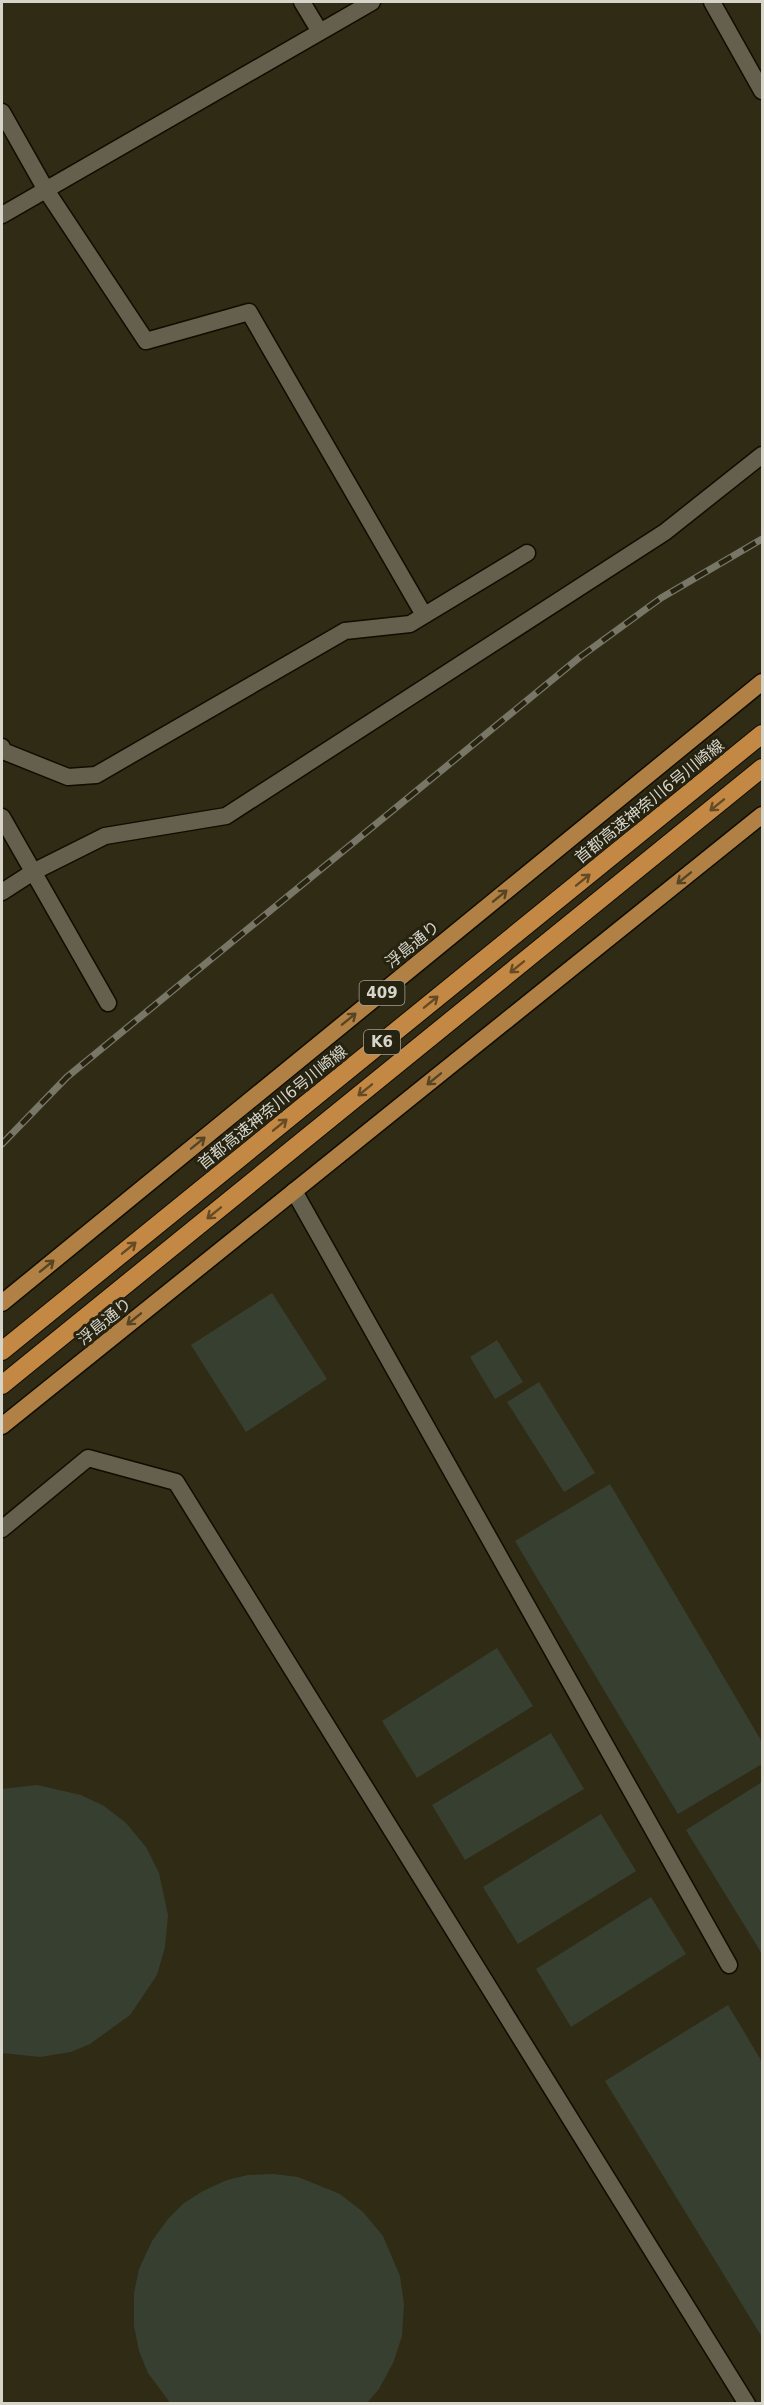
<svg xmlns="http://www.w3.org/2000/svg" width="764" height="2405" font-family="'DejaVu Sans','Noto Sans JP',sans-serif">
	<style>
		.built { fill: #302b14 }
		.building { fill: #374030 }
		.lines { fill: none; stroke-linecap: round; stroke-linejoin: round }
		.service-casing { stroke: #0f0c00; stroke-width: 19 }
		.trunk-casing { stroke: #0f0c00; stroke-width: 19 }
		.motorway-casing { stroke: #0f0c00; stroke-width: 20 }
		.service { stroke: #64604d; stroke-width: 16 }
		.trunk { stroke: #b08045; stroke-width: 16 }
		.motorway { stroke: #c38843; stroke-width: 18 }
		.rail-casing { stroke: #787667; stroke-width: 7 }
		.rail { stroke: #262311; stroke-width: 4.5; stroke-dasharray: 14; stroke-linecap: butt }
		.oneway { stroke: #654b25 }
		.oneway2 { stroke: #564423 }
		.labels { text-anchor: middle; stroke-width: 6; stroke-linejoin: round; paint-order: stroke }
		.shield { fill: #262311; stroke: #a2a092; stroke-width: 1.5 }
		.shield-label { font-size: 15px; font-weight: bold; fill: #d7d5ca }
		.street-label { font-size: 16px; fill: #d7d5ca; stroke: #262311 }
	</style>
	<rect width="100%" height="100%" fill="#262311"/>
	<path class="built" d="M2 2H762V2403H2Z"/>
	<path class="building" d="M272 1293 327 1379 246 1432 191 1345Z
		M497 1340 523 1382 495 1399 470 1357Z
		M539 1382 595 1473 564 1492 507 1402Z
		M610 1484 762 1742V1764L678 1814 515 1541Z
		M497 1648 533 1706 417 1778 382 1721Z
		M551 1733 584 1789 465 1860 432 1805Z
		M762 1782V1954L686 1830Z
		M37 1785 81 1795 104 1806 126 1823 146 1847 159 1873 168 1915 165 1947 157 1975 130 2015 90 2044 71 2052 40 2057 2 2053V1789Z
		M601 1814 636 1871 518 1944 483 1887Z
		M651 1897 686 1954 571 2027 536 1969Z
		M728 2005 762 2062V2337L605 2081Z
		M273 2174 298 2177 340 2194 363 2212 383 2236 400 2276 404 2304 402 2336 393 2363 379 2389 366 2404H171L148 2373 139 2351 134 2326V2293L139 2269 152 2241 168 2219 184 2203 203 2191 227 2180 248 2175Z"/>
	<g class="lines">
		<g class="service-casing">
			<path id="service" d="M302 2 320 32
				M712 2 762 91
				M2 112 46 190 146 341 249 312 424 615
				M2 215 372 2
				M2 747 3 751 68 777 96 775 345 631 410 624 527 553
				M2 817 108 1003
				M2 892 33 872 105 836 226 816 665 532 762 455
				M294 1191 729 1965
				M2 1529 88 1458 176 1482 747 2404"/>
		</g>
		<g class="trunk-casing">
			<path id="trunk" d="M2 1303 762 682
				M2 1426 762 815"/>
		</g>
		<g class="motorway-casing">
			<path id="motorway" d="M2 1351 762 734
				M2 1385 762 768"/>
		</g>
		<use href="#service" class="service"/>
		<use href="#trunk" class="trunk"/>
		<use href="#motorway" class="motorway"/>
		<g class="rail-casing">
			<path id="rail" d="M2 1144 67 1077 580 657 661 598 762 539"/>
		</g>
		<use href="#rail" class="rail"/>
	</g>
	<defs><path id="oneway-shaft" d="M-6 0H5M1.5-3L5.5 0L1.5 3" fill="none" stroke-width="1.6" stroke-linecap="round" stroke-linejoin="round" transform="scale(1.5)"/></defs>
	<g class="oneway">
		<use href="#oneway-shaft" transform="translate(717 805) rotate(141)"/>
		<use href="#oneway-shaft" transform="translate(583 880) rotate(-39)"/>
		<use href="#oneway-shaft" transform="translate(517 967) rotate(141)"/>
		<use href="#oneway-shaft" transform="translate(431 1002) rotate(-39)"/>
		<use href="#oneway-shaft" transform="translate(365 1090) rotate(141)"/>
		<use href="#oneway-shaft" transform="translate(280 1125) rotate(-39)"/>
		<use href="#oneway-shaft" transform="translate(214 1213) rotate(141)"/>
		<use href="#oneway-shaft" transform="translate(129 1248) rotate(-39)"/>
	</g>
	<g class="oneway2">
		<use href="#oneway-shaft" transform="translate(684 878) rotate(141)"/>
		<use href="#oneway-shaft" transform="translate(500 896) rotate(-39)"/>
		<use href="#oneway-shaft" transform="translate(349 1019) rotate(-39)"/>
		<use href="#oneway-shaft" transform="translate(434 1079) rotate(141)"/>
		<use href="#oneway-shaft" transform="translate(198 1143) rotate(-39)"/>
		<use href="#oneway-shaft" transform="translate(47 1266) rotate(-39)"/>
		<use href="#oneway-shaft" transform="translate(134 1319) rotate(141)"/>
	</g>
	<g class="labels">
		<g class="shield">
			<rect x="359.5" y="981" width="45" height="24" rx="4.5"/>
			<rect x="364" y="1030" width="36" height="24" rx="4.5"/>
		</g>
		<g class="shield-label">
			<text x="382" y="998">409</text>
			<text x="382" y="1047">K6</text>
		</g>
		<g class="street-label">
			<text transform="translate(649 801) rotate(-39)" y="6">首都高速神奈川6号川崎線</text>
			<text transform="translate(412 944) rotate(-39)" y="6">浮島通り</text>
			<text transform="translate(272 1107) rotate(-39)" y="6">首都高速神奈川6号川崎線</text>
			<text transform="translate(104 1321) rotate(-39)" y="6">浮島通り</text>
		</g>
	</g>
	<rect width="764" height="2405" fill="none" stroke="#d7d5ca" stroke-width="6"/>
</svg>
